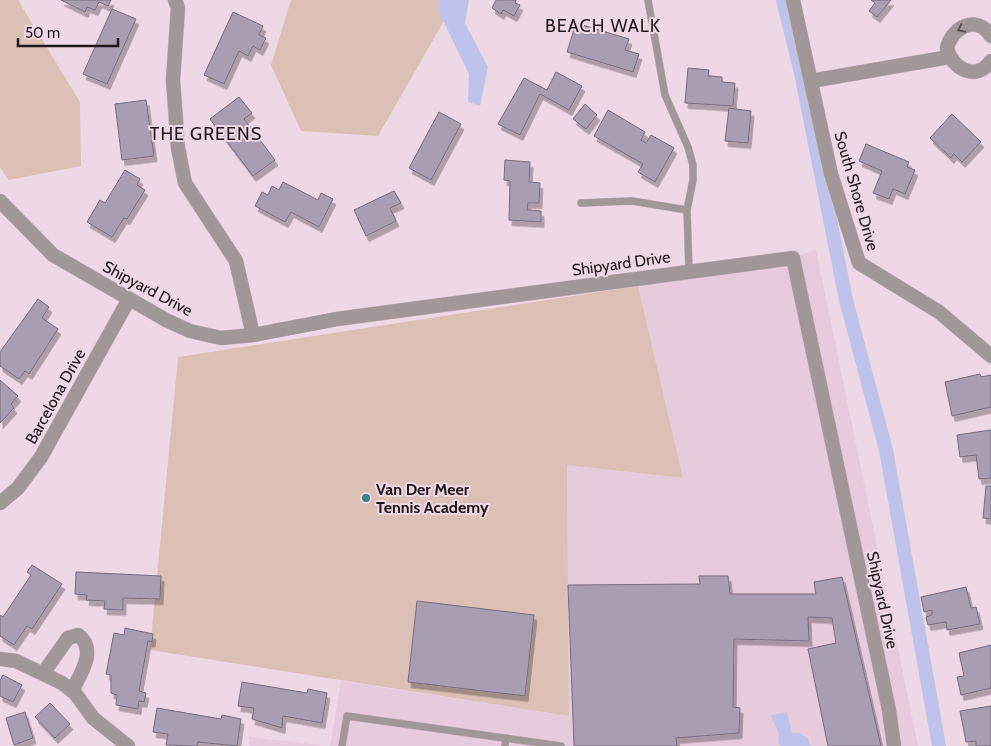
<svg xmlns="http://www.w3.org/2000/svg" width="991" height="746" font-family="Cabin,sans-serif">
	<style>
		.built { fill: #e7cadb }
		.green { fill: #dcc0b6 }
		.water { fill: #bfc3ec }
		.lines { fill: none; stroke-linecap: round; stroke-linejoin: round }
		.canal { stroke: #bfc3ec; stroke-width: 14 }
		.building { fill: #a99eb1; stroke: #766c7e; filter: url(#shadow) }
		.lane-casing { stroke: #c9b5c1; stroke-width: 8 }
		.street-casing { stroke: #c9b5c1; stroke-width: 15 }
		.lane { stroke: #a29798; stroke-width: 7 }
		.street { stroke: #a29798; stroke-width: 14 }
		.oneway { stroke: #595153 }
		.poi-dot { fill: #3c847f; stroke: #eed8e5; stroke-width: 2 }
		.labels { text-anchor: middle; stroke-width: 4; stroke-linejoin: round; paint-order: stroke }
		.street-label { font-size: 16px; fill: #1e171b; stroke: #eed8e5 }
		.poi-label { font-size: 16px; font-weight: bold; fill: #1e171b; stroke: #eed8e5; text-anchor: start }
		.neighbourhood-label { font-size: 18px; letter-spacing: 1px; fill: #1e171b; stroke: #eed8e5 }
	</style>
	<defs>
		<filter id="shadow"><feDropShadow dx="3" dy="5.5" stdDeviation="0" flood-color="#0004"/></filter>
	</defs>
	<rect width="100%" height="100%" fill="#eed8e5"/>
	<path class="built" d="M816 250 918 746H330L341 681 569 716 567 465 683 478 638 286 778 262Z
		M249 737 327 746H250Z"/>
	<path class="green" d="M0 0H18L80 102 81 166 9 180 0 167Z
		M291 0H456L378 136 301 131 271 65Z
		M638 286 683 478 567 465 569 716 150 650 178 357Z"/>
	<path class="water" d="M439 0H469L465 23 488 67 480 106 468 102 469 74 439 12Z
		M787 712 792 733H799L808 738 810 746H781L778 743 779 734 771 715Z"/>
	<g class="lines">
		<path class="canal" d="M783 0 801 73 846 300 886 450 939 746"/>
	</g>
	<path class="building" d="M61 0H111L108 6 99 2 95 10 87 7 85 12Z
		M496 0H516L515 3 520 5 514 16 503 10 501 14 492 8Z
		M871 0H891L877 17 869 11 875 3Z
		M112 9 136 19 107 84 83 74Z
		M233 12 263 26 259 35 266 38 260 50 253 46 248 56 239 51 224 84 204 75Z
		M576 23 629 39 625 50 639 54 633 72 567 52Z
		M688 68 709 70 708 76 722 77V82L735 83 733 106 685 103Z
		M556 72 582 86 569 110 540 94 520 135 498 124 524 78 547 90Z
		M239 97 252 113 244 119 275 160 253 176 210 119Z
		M146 100 154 156 122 160 115 104Z
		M585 104 597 115 586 129 573 119Z
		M729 108 751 111 748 143 725 141Z
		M608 110 645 132 641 140 646 143 651 135 674 148 655 182 638 172 643 164 594 136Z
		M439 112 461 124 431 180 409 168Z
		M952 114 981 142 962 162 954 154 951 158 930 138Z
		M866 144 909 162 907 167 915 170 905 194 893 189 889 199 873 193 882 171 859 161Z
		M505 160 530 162 529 182 540 183 539 203H528L527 210 541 211V222L509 220 510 181 504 180Z
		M125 170 140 179 137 185 145 190 127 219 124 218 112 237 87 222 100 200 105 203Z
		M283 182 318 200 321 193 333 199 319 227 291 212 285 222 255 206 262 192 268 195 272 186 279 190Z
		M394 191 401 203 390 208 396 221 366 236 354 210Z
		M38 299 49 307 42 318 58 329 29 374 25 371 19 379 0 366V352Z
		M980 374 981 377 991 375V407L952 416 945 382Z
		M0 380 18 396 11 404 14 408 0 423Z
		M991 430V478L979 479 976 455 960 457 957 435Z
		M986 486H991V519L983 518Z
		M32 565 62 584 32 629 27 626 14 645 0 636V615L3 617 31 575 27 572Z
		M76 572 161 576 160 599 123 598V610L104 609 105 601 86 600 87 595 75 594Z
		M699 576H728L730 594H816L814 582 842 577 881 746H828L808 649 836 643 832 618 808 617 809 641 734 639 733 707 740 708 739 733 676 738 677 746H574L568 585 700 584Z
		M966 587 971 608 976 607 980 624 947 630 946 622 928 625 926 617 932 615V610L924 612 921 597Z
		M417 601 534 615 525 696 408 682Z
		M125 628 153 634 152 642 148 641 139 691 146 693 144 702 139 701 138 709 116 705 117 695 111 693V675L106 674 114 633 124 635Z
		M991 645V688L961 695 957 677 964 676 959 653Z
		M3 675 22 685 13 702 0 696V680Z
		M242 682 307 693 308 689 327 693 322 723 283 716 282 728 252 719 254 708 238 706Z
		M50 703 70 724 55 738 35 717Z
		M991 706V746H976V741L966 742 960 711Z
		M157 708 221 719 222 715 241 719 237 746 198 742 197 746 166 745 168 734 153 732Z
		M25 712 33 738 14 745 6 718Z"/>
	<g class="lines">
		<g class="lane-casing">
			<path id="lane" d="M648 0 665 95 688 147 693 165V180L687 210 689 271
				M581 203 632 201 687 210
				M342 746 347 716 561 746
				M505 746 506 738"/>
		</g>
		<g class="street-casing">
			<path id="street" d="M175 0 178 8 173 80 178 148 185 183 236 261 253 335
				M793 0 831 174 859 263 939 312 991 356
				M991 36C977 14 952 27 947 48 952 69 976 82 991 61
				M811 81 949 57
				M0 201 53 255 166 320 190 331 221 338 253 335 337 319 793 258 889 710 894 746
				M0 503 18 488 41 457 129 299
				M0 659 16 661 62 683 75 693 93 718 128 746
				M44 672 68 638 78 635C98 649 80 675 72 691"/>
		</g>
		<use href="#lane" class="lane"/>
		<use href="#street" class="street"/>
	</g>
	<defs><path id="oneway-chevron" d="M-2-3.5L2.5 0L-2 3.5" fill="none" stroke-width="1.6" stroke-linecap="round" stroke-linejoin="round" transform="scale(1.25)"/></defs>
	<use class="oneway" href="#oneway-chevron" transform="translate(961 29) rotate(154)"/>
	<circle class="poi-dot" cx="366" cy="498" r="5"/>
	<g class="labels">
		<g class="street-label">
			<text transform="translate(857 191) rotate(74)" y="6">South Shore Drive</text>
			<text transform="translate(621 263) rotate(-8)" y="6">Shipyard Drive</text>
			<text transform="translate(148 288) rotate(28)" y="6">Shipyard Drive</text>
			<text transform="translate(55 396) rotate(-61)" y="6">Barcelona Drive</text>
			<text transform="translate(883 600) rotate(78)" y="6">Shipyard Drive</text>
		</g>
		<g class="poi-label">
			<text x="376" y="495">Van Der Meer<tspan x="376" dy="18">Tennis Academy</tspan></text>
		</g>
		<g class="neighbourhood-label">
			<text x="603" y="32">BEACH WALK</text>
			<text x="206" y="140">THE GREENS</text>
		</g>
	</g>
	<path d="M18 38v8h100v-8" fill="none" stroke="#1e171b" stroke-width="2.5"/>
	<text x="25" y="38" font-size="15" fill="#1e171b" stroke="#eed8e5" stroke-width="4" paint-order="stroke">50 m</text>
</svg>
